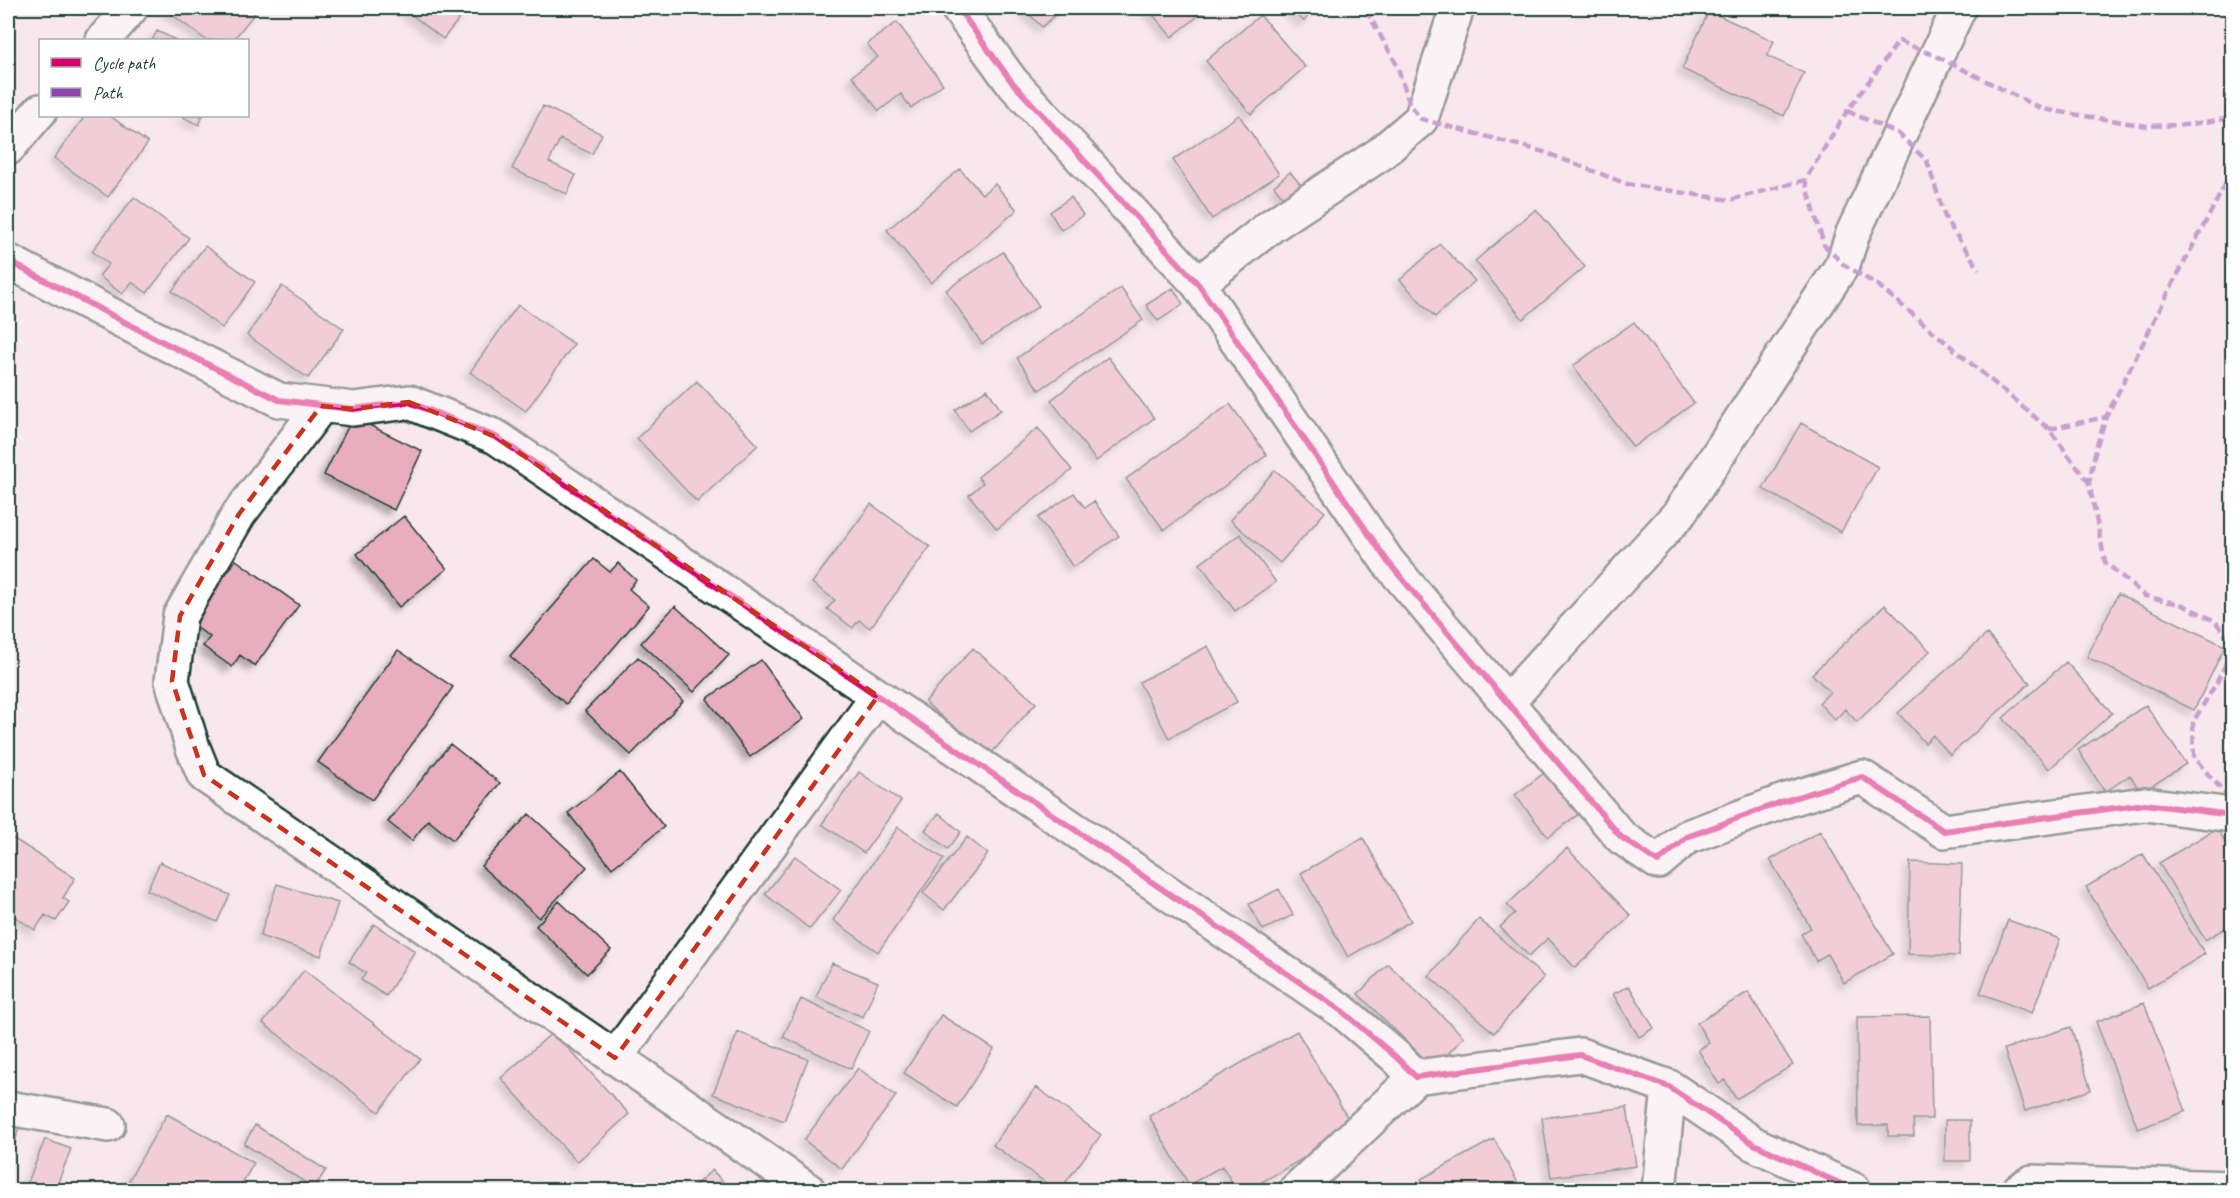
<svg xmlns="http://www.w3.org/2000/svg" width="2240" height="1198" font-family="Caveat,sans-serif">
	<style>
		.building { fill: #e8aebf; stroke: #1f3d34; stroke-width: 1.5; filter: url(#shadow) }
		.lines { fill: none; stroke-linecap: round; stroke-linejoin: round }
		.street-casing { stroke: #1f3d34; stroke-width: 38 }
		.street { stroke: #fff; stroke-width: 33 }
		.quiet { stroke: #8e44ad; stroke-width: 4.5; stroke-dasharray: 9 4.5; stroke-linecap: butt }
		.cycleway-casing { stroke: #fff; stroke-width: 10 }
		.cycleway { stroke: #d6006c; stroke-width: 6 }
		.marked { fill: none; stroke: #c8321e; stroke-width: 4.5; stroke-dasharray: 12 8; stroke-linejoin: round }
	</style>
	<defs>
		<filter id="shadow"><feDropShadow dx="-5.5" dy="5.5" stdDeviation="3" flood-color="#0004"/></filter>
	</defs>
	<rect width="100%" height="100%" fill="#f8e7ec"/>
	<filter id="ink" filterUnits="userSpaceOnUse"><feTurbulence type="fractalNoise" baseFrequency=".0167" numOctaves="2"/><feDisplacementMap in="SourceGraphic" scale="12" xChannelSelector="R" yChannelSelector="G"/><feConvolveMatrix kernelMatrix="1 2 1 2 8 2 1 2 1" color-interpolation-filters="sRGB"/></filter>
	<g filter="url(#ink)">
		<path class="building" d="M168 8H259L233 40H206L166 10Z
			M403 8H468L443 39Z
			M1023 8H1063L1042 27Z
			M1147 8H1208L1172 37Z
			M1288 8H1315L1304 21Z
			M1709 11 1774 41 1767 56 1804 73 1784 116 1682 69Z
			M1260 15 1305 67 1251 114 1206 61Z
			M897 22 943 84 911 108 901 94 879 111 852 76 878 57 867 44Z
			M157 31 176 40H152Z
			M543 106 602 134 592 154 560 139 549 162 576 175 567 194 512 169Z
			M1239 115 1279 174 1212 219 1173 160Z
			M85 116H110L148 143 108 197 54 158Z
			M180 116H203L199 125Z
			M960 169 982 194 995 184 1017 210 931 283 887 230Z
			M1290 172 1305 190 1288 203 1274 186Z
			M134 197 189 238 147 293 132 282 122 294 99 276 109 264 92 251Z
			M1071 197 1083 215 1061 230 1050 212Z
			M1536 209 1585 267 1523 319 1475 261Z
			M1440 244 1475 281 1435 317 1400 280Z
			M205 246 255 282 222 328 172 291Z
			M1003 252 1039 306 982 344 946 290Z
			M282 286 344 329 308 378 247 335Z
			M1121 288 1143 320 1039 390 1017 358Z
			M1173 288 1183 304 1158 321 1146 305Z
			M518 305 574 344 526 411 470 372Z
			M1634 322 1694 403 1633 447 1573 366Z
			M1108 357 1154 418 1096 461 1051 400Z
			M697 381 758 445 697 502 637 438Z
			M987 389 1001 410 969 431 955 410Z
			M1230 404 1267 455 1164 530 1126 479Z
			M353 417 422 451 394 510 324 475Z
			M1801 423 1878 467 1841 532 1763 489Z
			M1038 428 1072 470 997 529 969 495 983 483 978 477Z
			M1275 470 1325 512 1280 563 1230 520Z
			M1074 493 1085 508 1094 501 1119 536 1073 567 1038 518Z
			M871 504 930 547 870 628 859 620 853 628 827 609 835 600 812 583Z
			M404 516 447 569 399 607 357 554Z
			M1240 534 1276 582 1235 611 1200 564Z
			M594 559 610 572 618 563 636 580 629 589 649 606 566 704 510 656Z
			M236 560 299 605 255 666 240 655 232 667 203 646 210 637 190 623Z
			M2118 594 2225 646 2194 710 2087 657Z
			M1885 605 1930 651 1857 722 1845 709 1835 720 1819 703 1830 692 1812 674Z
			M675 606 729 655 694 692 641 643Z
			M1987 634 2030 683 1950 755 1933 735 1925 743 1898 713Z
			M1208 646 1237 702 1169 738 1139 682Z
			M973 648 1036 703 988 757 925 702Z
			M398 650 453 687 372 800 318 762Z
			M638 657 683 701 631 755 585 711Z
			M761 660 804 719 750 757 707 699Z
			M2066 662 2112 713 2049 769 2003 718Z
			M2146 705 2186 764 2141 793 2130 775 2105 792 2078 750Z
			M450 744 500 783 453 840 428 820 412 841 388 822Z
			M1556 764 1589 806 1548 837 1515 795Z
			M620 772 664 827 612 868 568 813Z
			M859 772 901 801 864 853 822 824Z
			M939 813 961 832 948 849 925 830Z
			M529 814 587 867 539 918 481 866Z
			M898 827 944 859 878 952 833 920Z
			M2217 828 2232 853V924L2205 940 2159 863Z
			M1820 831 1893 954 1844 983 1827 954 1816 961 1801 934 1811 928 1770 860Z
			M8 835 75 878 63 898 69 902 56 921 45 915 35 930 8 912Z
			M967 837 988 854 944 910 923 893Z
			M1363 838 1411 921 1348 957 1301 873Z
			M1567 848 1631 916 1575 968 1548 938 1529 956 1500 927 1515 913 1507 905Z
			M2143 854 2205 954 2148 988 2086 887Z
			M795 856 841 890 810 929 765 894Z
			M160 862 230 895 217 922 147 890Z
			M1910 862 1962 864 1959 956 1908 954Z
			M277 884 338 903 321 956 260 936Z
			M1279 889 1293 915 1263 930 1249 904Z
			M559 901 611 950 587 974 536 926Z
			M1479 919 1544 977 1494 1033 1429 976Z
			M2008 920 2060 939 2032 1013 1980 993Z
			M374 924 415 951 386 996 361 980 366 973 349 962Z
			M832 963 878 982 863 1017 816 997Z
			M1388 964 1464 1037 1434 1068 1358 994Z
			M304 970 420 1059 379 1112 263 1023Z
			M1629 986 1654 1028 1639 1037 1613 994Z
			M1748 992 1793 1065 1736 1099 1725 1080 1719 1084 1698 1050 1709 1043 1697 1023Z
			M801 999 869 1031 851 1069 783 1037Z
			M2144 1003 2186 1111 2138 1129 2096 1022Z
			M941 1015 994 1049 957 1107 904 1073Z
			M1930 1016 1932 1119H1913L1914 1136H1888V1125L1858 1126 1857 1017Z
			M2071 1027 2091 1090 2025 1111 2004 1049Z
			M1297 1031 1354 1129 1248 1190H1237L1222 1166 1189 1185 1149 1116Z
			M553 1032 629 1114 577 1162 501 1078Z
			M738 1032 808 1059 784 1121 713 1094Z
			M858 1068 896 1096 842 1169 804 1140Z
			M1036 1087 1101 1135 1060 1190H1056L993 1145Z
			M1627 1107 1636 1166 1551 1177 1542 1118Z
			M167 1114 254 1163 238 1190H147L129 1180Z
			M8 1119 20 1123 8 1170Z
			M1945 1120H1970V1161H1945Z
			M255 1125 326 1170 314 1188 244 1144Z
			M45 1139 71 1149 55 1190H25Z
			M1494 1139 1522 1190H1428L1421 1179Z
			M712 1170 731 1190H690Z"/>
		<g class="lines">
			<g class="street-casing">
				<path id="street" d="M958 8 1011 81 1198 284 1388 562 1621 837 1658 862 1687 837 1784 801 1862 777 1944 831 2145 804 2232 815
					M103 40 131 8
					M8 148 40 111
					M8 261 155 338 279 400 353 409 409 402 496 437 1342 1011 1396 1057 1416 1077 1580 1055 1669 1087 1754 1144 1854 1190
					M1198 284 1271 226 1380 154 1421 119 1457 8
					M321 406 239 514 180 616 172 681 193 748 204 775 808 1190
					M1507 702 1679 514 1843 264 1853 233 1959 8
					M615 1058 878 696
					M8 1108 108 1125
					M1296 1190 1416 1077
					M1659 1190 1669 1087
					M2019 1190 2032 1182 2232 1188"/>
			</g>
			<use href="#street" class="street"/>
			<path class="quiet" d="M1366 10 1397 65 1410 105 1421 119 1544 152 1627 184 1730 200 1805 180
				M1847 111 1899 134 1927 161 1946 220 1979 269
				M2232 172 2169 291 2106 417 2096 448 2089 483 2105 562 2145 596 2183 605 2215 621 2232 644
				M2049 429 2106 417
				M2089 483 2049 429 1879 286 1843 264 1824 245 1805 180 1847 111 1899 41 1936 56 2042 109 2147 126 2184 125 2232 118
				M2232 651 2217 682 2193 722 2194 758 2232 801"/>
			<g class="cycleway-casing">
				<path id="cycleway" d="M958 8 1011 81 1198 284 1388 562 1621 837 1658 862 1687 837 1784 801 1862 777 1944 831 2145 804 2232 815
					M8 261 155 338 279 400 353 409 409 402 496 437 1342 1011 1396 1057 1416 1077 1580 1055 1669 1087 1754 1144 1854 1190"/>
			</g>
			<use href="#cycleway" class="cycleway"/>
		</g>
	</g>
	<path d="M0 0H2240V1198H0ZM409 402 496 437 878 696 615 1058 204 775 172 681 180 616 239 514 321 406 353 409Z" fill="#f8e7ec" fill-opacity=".55" fill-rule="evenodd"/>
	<path class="marked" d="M409 402 496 437 878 696 615 1058 204 775 172 681 180 616 239 514 321 406 353 409Z"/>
	<rect width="2240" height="1198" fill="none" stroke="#fff" stroke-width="30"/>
	<rect x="15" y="15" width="2210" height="1168" fill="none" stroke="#1f3d34" stroke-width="2" filter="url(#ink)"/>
	<rect x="39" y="39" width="210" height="78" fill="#ffffff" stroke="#a5b1ae" stroke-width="1.5"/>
	<rect x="51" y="58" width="30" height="9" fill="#d6006c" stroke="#a5b1ae" stroke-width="1.5"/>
	<text x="93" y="69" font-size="18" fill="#1f3d34">Cycle path</text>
	<rect x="51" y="88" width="30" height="9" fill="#8e44ad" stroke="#a5b1ae" stroke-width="1.5"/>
	<text x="93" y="99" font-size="18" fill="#1f3d34">Path</text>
</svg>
